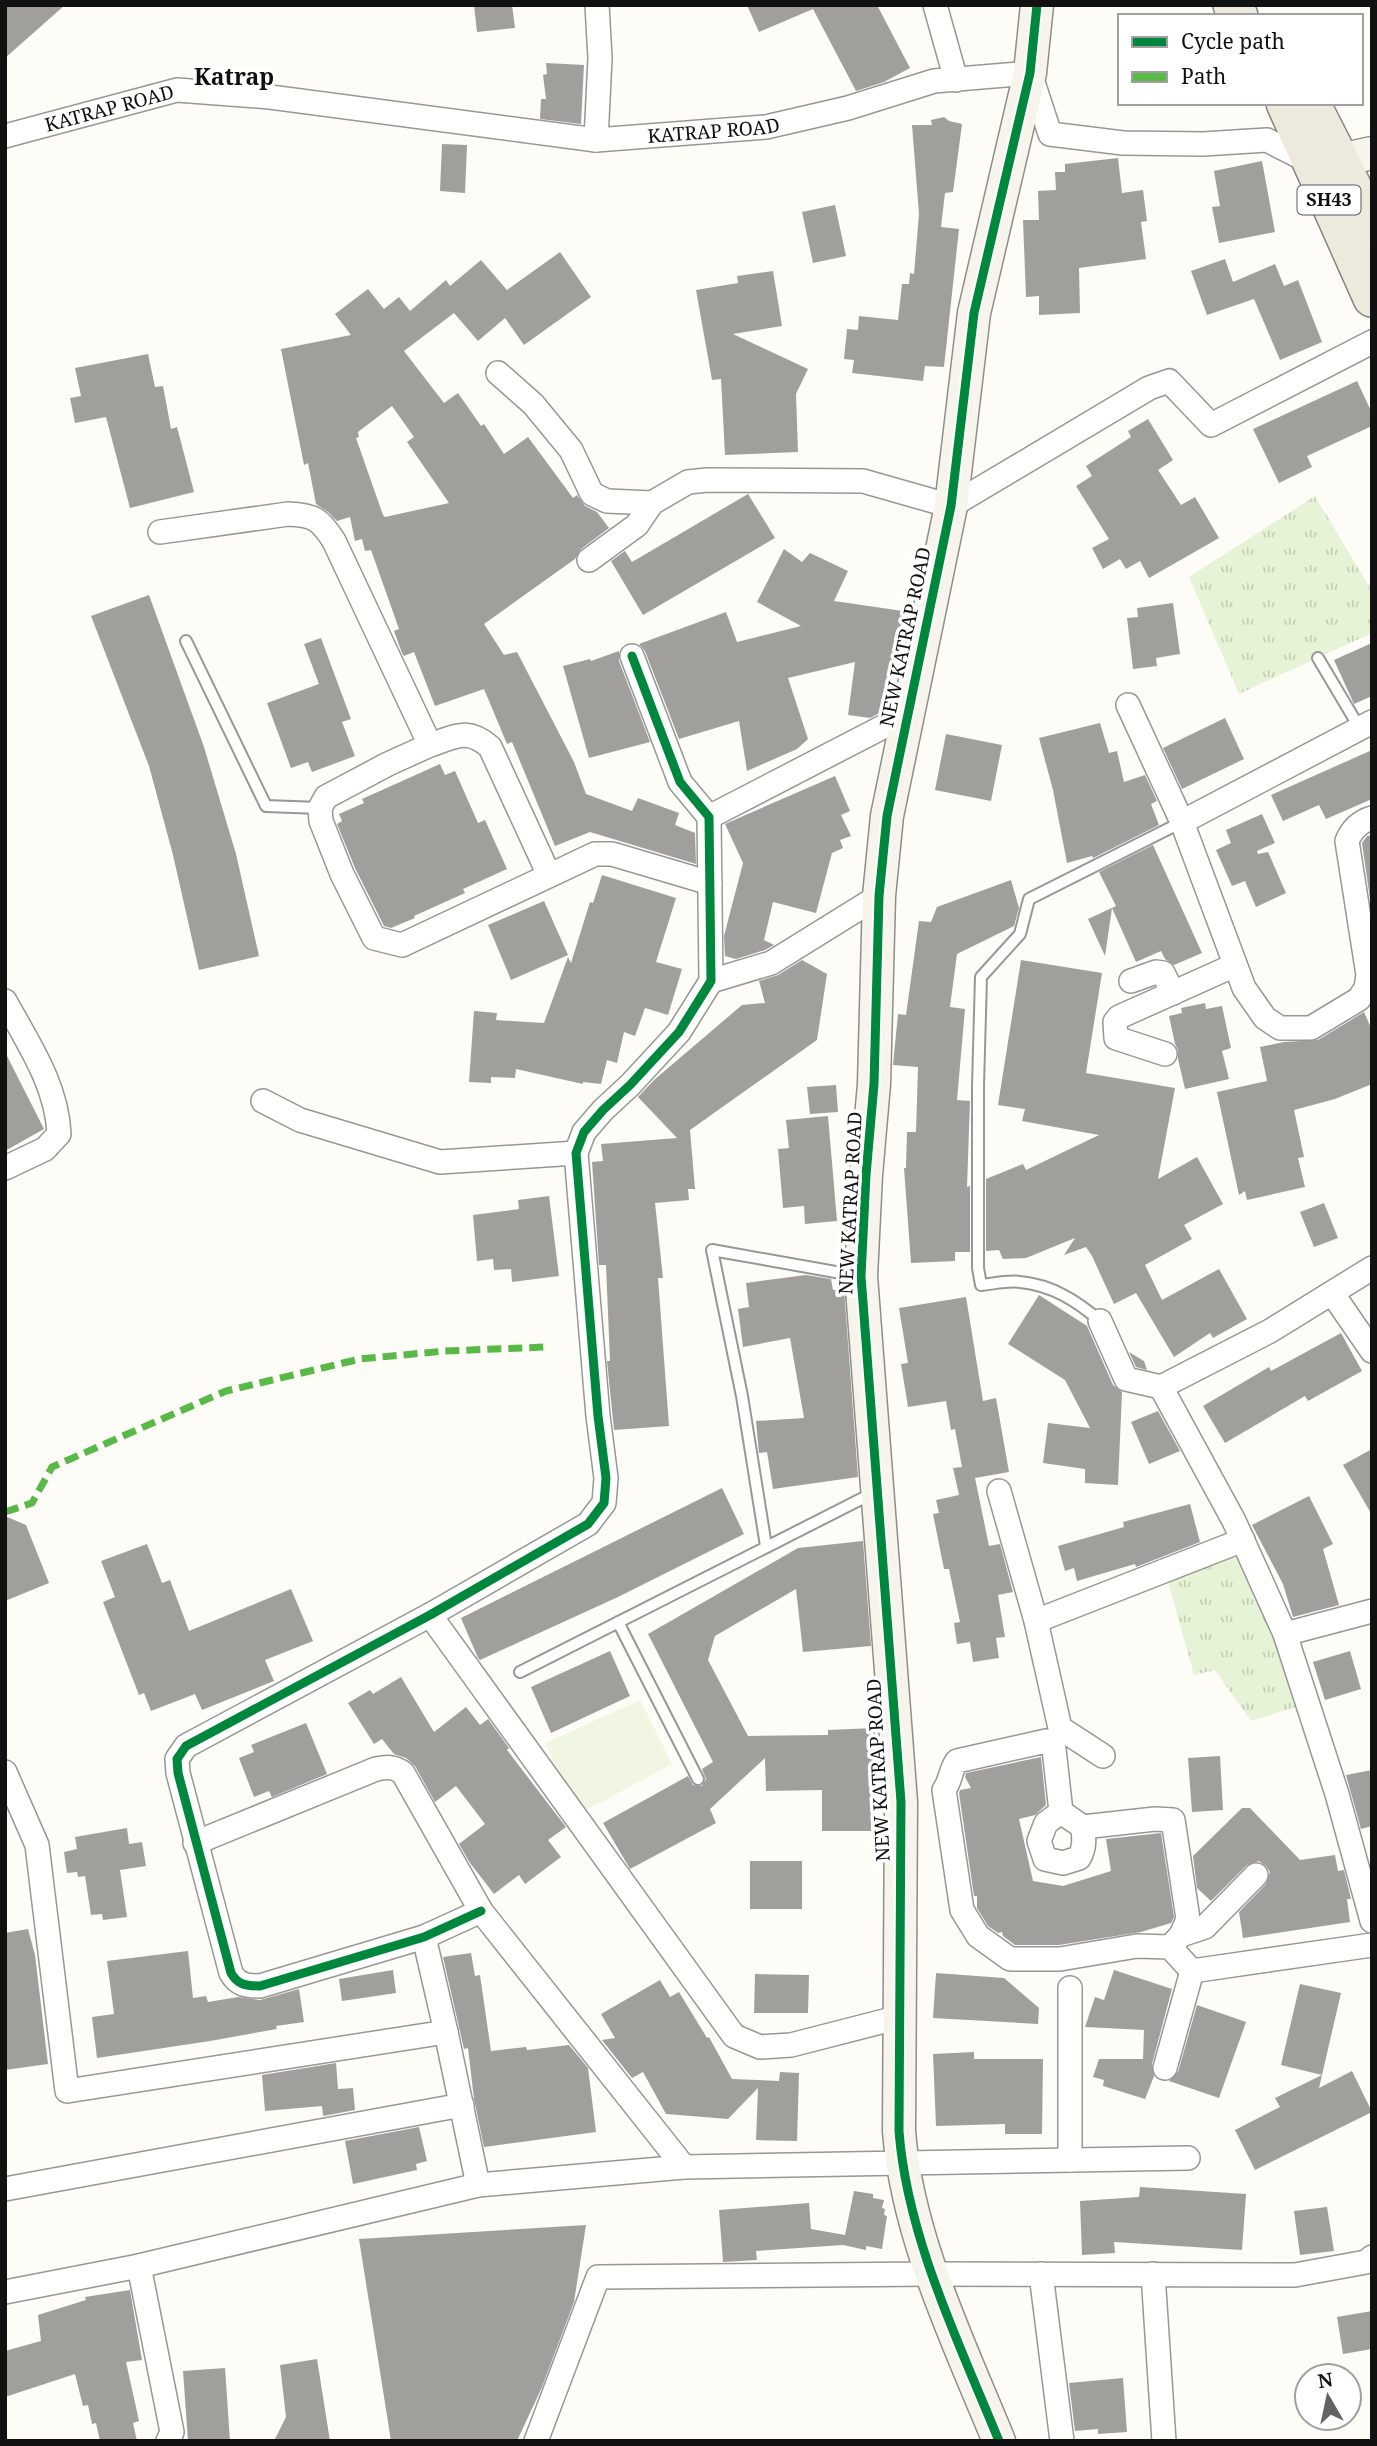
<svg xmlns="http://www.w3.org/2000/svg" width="1377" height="2446" font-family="'Noto Serif',serif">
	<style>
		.grass { fill: url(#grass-tufts) }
		.pitch { fill: #f0f6e1 }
		.building { fill: #a19f9c; fill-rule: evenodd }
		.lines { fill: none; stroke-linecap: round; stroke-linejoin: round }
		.lane-casing { stroke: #979795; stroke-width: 14 }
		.street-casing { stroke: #979795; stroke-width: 26 }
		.secondary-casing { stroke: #8e8d8b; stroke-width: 35 }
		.primary-casing { stroke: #858482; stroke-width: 40 }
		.lane { stroke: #fffffe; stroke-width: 10 }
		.street { stroke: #fffffe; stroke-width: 23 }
		.secondary { stroke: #f6f4eb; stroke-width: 32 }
		.primary { stroke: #ede9dc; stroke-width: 37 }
		.quiet { stroke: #58b947; stroke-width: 7; stroke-dasharray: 14 7; stroke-linecap: butt }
		.cycleway-casing { stroke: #fff; stroke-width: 13 }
		.cycleway { stroke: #00873e; stroke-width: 9 }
		.labels { text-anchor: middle; stroke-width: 7; stroke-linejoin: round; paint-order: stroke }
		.shield { fill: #fff; stroke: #585858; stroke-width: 2 }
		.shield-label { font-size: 18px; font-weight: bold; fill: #111 }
		.street-label { font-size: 19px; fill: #111; stroke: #fff }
		.quarter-label { font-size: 23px; font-weight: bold; fill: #111; stroke: #fff }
	</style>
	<defs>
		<pattern id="grass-tufts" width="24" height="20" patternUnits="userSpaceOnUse" patternTransform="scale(1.75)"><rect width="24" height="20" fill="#e7f3d7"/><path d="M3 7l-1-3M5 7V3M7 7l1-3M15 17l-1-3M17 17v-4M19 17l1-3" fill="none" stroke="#c5cfb8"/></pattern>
	</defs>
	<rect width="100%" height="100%" fill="#fdfcf7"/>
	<path class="grass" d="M1315 496 1372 591V633L1239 694 1189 577Z
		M1240 1551 1302 1705 1251 1721 1215 1670 1194 1675 1167 1578Z"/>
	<path class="pitch" d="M640 1700 672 1764 577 1815 546 1743Z"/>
	<path class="building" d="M5 5H65L5 58Z
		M474 5H512L515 28 477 32Z
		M747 5H877L910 68 884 82 856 91 813 9 759 32Z
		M546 63 584 65 581 124 540 119 541 99H546L543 75 547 74Z
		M944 117 949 121 962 124 953 192 945 193 941 227 959 229 944 367 925 366 923 381 852 373 854 360 844 359 847 329 858 330 859 316 898 320 902 284H909L910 273 914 274 919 214 912 125H932L931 120Z
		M442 144 467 145 465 193 440 191Z
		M1118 158 1122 193 1143 190 1147 221 1141 222 1146 259 1079 268 1080 313 1039 315V296L1026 297 1023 220H1039L1038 191 1056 190 1055 172H1065V164Z
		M1262 161 1275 232 1219 243 1212 207 1220 206 1214 171Z
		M835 205 846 256 813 263 802 212Z
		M560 252 591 297 524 345 505 318 478 341 454 313 404 351 444 403 458 393 481 426 484 424 504 454 528 437 573 498 577 495 585 506 597 512 609 528 581 549 575 559 484 624 504 655 517 652 574 762 586 794 632 811 638 798 679 813 675 825 695 833 696 864 590 832 555 846 512 742 507 744 484 689 435 706 414 652 404 656 402 653 394 631 399 629 371 550 365 551 362 539 355 541 350 517 337 521 328 512 316 504 308 463 304 465 281 349 351 335 335 314 368 289 384 309 399 297 410 311 446 280 450 286 481 260 507 290ZM392 406 414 437 407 442 449 503 385 517 383 515 356 438 359 437 358 432Z
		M1225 259 1233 282 1275 264 1284 286 1298 280 1322 342 1280 360 1254 299 1207 315 1191 271Z
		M773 271 782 326 733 334 808 369 796 394 798 452 725 455 721 379 712 380 696 290 738 283 737 276Z
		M148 354 155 387 163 386 171 429 177 427 194 492 130 508 106 417 75 423 70 398 81 396 75 368Z
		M1357 381 1372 413V426L1307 456 1312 467 1279 483 1253 429Z
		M1148 419 1173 460 1158 470 1181 505 1195 497 1219 538 1149 578 1140 561 1126 569 1120 559 1103 569 1092 548 1109 539 1076 486 1092 476 1086 466 1131 437 1128 431Z
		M748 494 775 538 643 615 611 561 625 551 632 562Z
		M784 549 802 562 810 553 848 571 834 601 903 611 889 708 870 718 848 715 855 662 788 678 808 739 797 749 747 771 739 721 679 739 645 651 639 644 726 612 737 642 801 626 757 602Z
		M149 595 204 747 236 854 259 956 199 970 173 855 149 766 91 616Z
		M1173 603 1180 654 1156 658 1157 666 1133 669 1127 618 1138 617 1137 608Z
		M321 638 351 719 342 722 355 756 312 772 308 762 291 768 267 703 319 684 304 644Z
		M1372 643V696L1354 704 1334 660Z
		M619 651V661L650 742 589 758 563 666 590 659 591 661Z
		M1225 718 1244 759 1182 789 1163 748Z
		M1100 723 1109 753 1117 751 1124 782 1145 775 1157 801 1151 804 1159 825 1093 858 1092 856 1067 863 1053 790 1039 738Z
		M946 734 1002 745 991 801 935 790Z
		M1372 750V799L1326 819 1319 805 1283 821 1271 795Z
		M440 764 445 775 455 771 478 823 485 820 507 869 463 889 465 893 414 916 415 918 391 928 384 926 355 868 337 824 342 821 339 814 364 803 362 799Z
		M835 776 850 811 841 815 851 836 840 840 843 848 832 853 816 913 773 902 764 940 774 945 765 950 736 959 725 956 724 936 743 863 725 824Z
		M1262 814 1275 843 1257 851 1258 854 1268 852 1286 893 1256 907 1245 881 1232 886 1216 850 1231 843 1226 830Z
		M1372 835V899H1370L1362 843 1367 836Z
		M1153 845 1202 953 1174 965 1165 959 1161 951 1136 962 1112 908 1105 956 1088 919 1116 906 1099 872Z
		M602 875 676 898 656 962 682 969 668 1015 645 1008 635 1036 624 1032 617 1063 607 1060 601 1084 583 1082V1084L516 1069 515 1078 491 1077V1083L469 1082 474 1011 497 1013 496 1020 544 1023 568 957 571 963 590 902 593 903Z
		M1011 880 1019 908 1014 926 957 954 950 1007 965 1009 957 1100 970 1101 967 1187 970 1186V1252H955V1261L911 1263 904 1168H906L907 1132H916L918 1067 893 1065 898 1014 906 1015 919 921 931 922 937 907Z
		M544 901 568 955 511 980 488 925Z
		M802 960 827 974 817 1040 690 1130 695 1189H688L689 1200 655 1203 663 1278H658L669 1426 614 1430 607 1361H610L606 1265H599L592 1162 603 1161 601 1144 677 1138 638 1097 654 1080 742 1005 765 1003 759 981 778 975Z
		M1021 960 1102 973 1086 1073 1175 1088 1158 1179 1197 1157 1223 1204 1184 1225 1192 1239 1145 1265 1162 1300 1219 1269 1247 1319 1213 1338 1210 1333 1174 1357 1136 1293 1114 1304 1092 1256 1086 1247 1064 1255 1075 1238 1026 1258 1003 1259 999 1250 986 1251V1179L1023 1164 1026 1170 1099 1135 1022 1121 1025 1109 998 1105Z
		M1205 1003 1206 1009 1222 1006 1231 1048 1222 1051 1229 1079 1185 1089 1178 1059V1050L1175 1044 1169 1016 1182 1013 1181 1008Z
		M1364 1012 1372 1030V1084L1335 1099 1294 1110 1304 1157 1298 1158 1305 1187 1247 1200 1245 1191 1239 1195 1217 1092 1267 1081 1260 1047 1284 1042 1318 1040Z
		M5 1052 44 1129 5 1151Z
		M836 1085 838 1112 810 1114 807 1087Z
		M828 1116 837 1221 805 1224 804 1206 783 1208 778 1149 789 1148 786 1120Z
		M549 1196 559 1276 512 1282 511 1269 494 1270 493 1259 477 1261 473 1215 519 1209 518 1200Z
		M1324 1203 1338 1238 1314 1247 1300 1212Z
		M806 1275 831 1279 833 1290 844 1289 858 1477 773 1489 767 1452 759 1453 756 1421 804 1418 790 1338 743 1347 738 1309 749 1307 746 1283Z
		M1039 1295 1087 1326 1113 1385 1122 1392 1118 1485 1085 1483V1469L1043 1463 1048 1423 1090 1428 1065 1380 1008 1344Z
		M966 1297 983 1401 996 1398 1009 1472 975 1478 989 1546 1000 1544 1013 1592 998 1595 1005 1637 996 1638 999 1658 973 1662 970 1642 957 1644 954 1623 960 1622 949 1569H944L933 1514 939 1513 936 1500 959 1495 953 1468 962 1467 955 1429 951 1430 946 1401 908 1407 901 1364 908 1363 899 1308Z
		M1341 1333 1362 1371 1308 1401 1305 1396 1225 1443 1203 1406 1269 1367 1271 1371Z
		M1129 1352 1144 1361 1147 1370 1136 1367Z
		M1158 1411 1180 1451 1149 1464 1131 1422Z
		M1372 1449V1515L1343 1465Z
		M722 1488 744 1534 618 1597 480 1660 478 1658 461 1618Z
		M1309 1496 1333 1544 1323 1549 1339 1605 1293 1617 1283 1584 1252 1525Z
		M1190 1504 1200 1542 1136 1567 1135 1564 1077 1581 1074 1568 1065 1571 1058 1546 1124 1527 1123 1522Z
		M5 1516 26 1525 49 1583 5 1601Z
		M863 1541 871 1646 803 1652 796 1589 715 1636 708 1660 748 1736 828 1735V1730L875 1728 877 1772H871V1831H822V1790L766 1791 765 1758 710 1809 716 1823 630 1869 603 1823 688 1776 693 1785 702 1786 706 1779 702 1769 713 1762 648 1634 798 1548Z
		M147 1544 162 1583 170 1580 189 1631 291 1589 313 1641 265 1660 274 1681 202 1710 195 1694 151 1711 144 1693 139 1695 103 1602 115 1597 101 1561Z
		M610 1651 630 1696 551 1733 531 1687Z
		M1350 1651 1361 1689 1325 1700 1313 1662Z
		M401 1677 434 1732 466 1707 480 1725 488 1719 509 1748 507 1750 566 1827 548 1840 561 1857 525 1884 519 1875 494 1894 470 1863 459 1844 485 1824 456 1786 435 1802 415 1766 406 1758 394 1754 382 1739 374 1744 348 1703 370 1690 373 1694Z
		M306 1723 327 1774 272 1797 269 1791 254 1797 239 1758 254 1752 251 1745Z
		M1220 1756 1223 1810 1192 1812 1188 1758Z
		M1041 1757 1046 1805 1035 1815 1019 1819 1033 1881 1063 1886 1111 1871 1106 1839 1161 1833 1174 1917 1171 1923 1141 1932 1059 1945H1015L1003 1936 1002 1932 998 1933 988 1926 977 1908V1896H974L959 1793 960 1790 971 1788 965 1777 966 1773Z
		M1372 1770V1826L1361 1829 1346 1775Z
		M1242 1808H1250L1300 1860 1335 1855 1338 1871 1344 1870 1351 1899H1347L1350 1922 1243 1938 1239 1912 1266 1884 1270 1872 1266 1866 1259 1861 1247 1865 1211 1901 1197 1888 1193 1856Z
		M127 1828 129 1844 142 1842 146 1866 120 1870 127 1917 103 1920 102 1914 91 1915 85 1876 78 1877 77 1872 67 1873 64 1852 77 1849 75 1837Z
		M750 1861H802V1909H750Z
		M28 1929 35 1955 48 2064 5 2070V1933Z
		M188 1951 193 1998 206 1996 208 2002 238 1997 260 2000 299 1989 304 2022 276 2026 277 2029 210 2041 97 2058 92 2017 114 2014 107 1961Z
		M471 1953 475 1976 480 1975 491 2051 526 2047 527 2050 569 2045 588 2068 596 2132 484 2147 474 2099 468 2048 464 2049 443 1957Z
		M393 1970 396 1993 342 2001 339 1979Z
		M1114 1970 1172 1989 1152 2064 1154 2076 1145 2099 1103 2086 1104 2080 1093 2077 1099 2059H1143L1144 2030 1085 2027 1095 1997 1104 2000Z
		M936 1973 1004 1978 1039 2008 1038 2024 933 2018Z
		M755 1974 809 1975 808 2013H754Z
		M660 1980 670 1997 679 1992 707 2038 709 2037 732 2079 779 2081 780 2072 799 2073 797 2141 756 2140 758 2088 728 2119 666 2114 643 2072 632 2078 602 2040 615 2038 601 2014Z
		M1300 1984 1341 1993 1319 2088 1352 2071 1372 2112 1255 2170 1235 2130 1280 2107 1275 2098 1322 2075 1281 2065Z
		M1197 2005 1246 2022 1219 2098 1169 2081 1178 2072Z
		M974 2052V2059H1043L1042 2134H1005V2124L936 2126 933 2054Z
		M336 2063 338 2089 353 2088 355 2110 323 2116 322 2106 265 2111 262 2075Z
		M419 2127 427 2161 416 2164 417 2170 353 2184 345 2141Z
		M1140 2187 1246 2194 1242 2250 1114 2242 1115 2253 1082 2255 1080 2201 1139 2197Z
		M854 2191 873 2194V2198L884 2200 882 2208 885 2209 884 2215 887 2216 882 2249 866 2246V2250L843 2245 756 2251 757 2260 723 2262 719 2210 809 2203 811 2229 845 2235Z
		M1327 2207 1334 2251 1300 2255 1294 2211Z
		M586 2225 574 2302 542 2387 517 2441H391L359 2239Z
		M130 2290 142 2360 126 2362 139 2421 133 2423 137 2441H100L96 2423 92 2424 88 2405 83 2406 75 2374 5 2397V2351L41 2341 38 2315 86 2300 85 2297Z
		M1372 2311V2349L1343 2354 1337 2317Z
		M317 2359 330 2441H274L286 2417 280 2365Z
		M225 2368 230 2441H188L183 2371Z
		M1123 2378 1127 2432 1098 2434V2429L1075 2431 1069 2383Z"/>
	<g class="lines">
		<g class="lane-casing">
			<path id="lane" d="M186 641 266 806 320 808
				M1318 658 1359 727
				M1100 1321C1077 1301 1052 1285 1020 1282 1008 1280 993 1284 981 1285L978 1268V1086L981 977 1020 934 1029 899 1182 822
				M766 1546 742 1396 712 1250 858 1276
				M618 1622 698 1779
				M520 1672 873 1493"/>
		</g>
		<g class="street-casing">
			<g id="street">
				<path d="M935 5 956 80"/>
				<path id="s1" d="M5 136 177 90 270 97 596 140 766 127 848 108 934 81 1030 73 1050 134 1123 143 1203 144 1267 140 1312 163"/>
				<path d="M596 140 600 58 597 5"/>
				<path d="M498 373 533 404 571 450 592 494 607 501 652 503"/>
				<path d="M160 532 288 514C314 515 320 519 334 541L430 745 388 764 326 797 320 808 321 821 342 874 374 938 402 945 595 854H612L710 883"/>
				<path d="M589 560 637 525 652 503 688 482 707 480 863 481 951 506 1149 388 1169 381 1211 425 1372 342"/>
				<path d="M1128 705 1182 822 1244 988 1265 1018 1280 1028H1311L1359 999 1366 988 1368 975 1347 841C1352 829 1359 822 1372 818"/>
				<path d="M430 745C455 737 467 727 490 747L549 875"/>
				<path d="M709 817 906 715"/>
				<path d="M1182 822 1372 722"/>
				<path d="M711 981 771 963 879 896"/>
				<path d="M1131 981 1156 972 1163 973 1173 993"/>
				<path d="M5 1001C28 1043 57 1085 59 1134L45 1149 5 1168"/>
				<path d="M1165 1054 1116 1038 1115 1022 1119 1017 1235 965"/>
				<path d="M263 1101 300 1120 440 1162 576 1153"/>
				<path d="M1372 1268 1270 1331 1161 1387 1234 1521 1285 1634 1337 1794 1372 1921"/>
				<path d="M1332 1293 1372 1351"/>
				<path d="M1100 1321 1126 1379 1161 1387"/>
				<path d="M999 1491 1036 1621 1060 1728 1103 1756"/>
				<path d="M430 1615 734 2036 760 2047 791 2045 900 2017"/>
				<path d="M1036 1621 1243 1540"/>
				<path d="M1285 1634 1372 1611"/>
				<path d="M5 1772 37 1845 67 2091 446 2032 478 2185 684 2167 1188 2158"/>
				<path d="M1061 1812 1083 1827C1084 1839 1085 1848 1079 1858L1063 1863 1045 1859 1039 1841 1046 1823 1061 1812 1054 1749 1046 1741 957 1761C950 1770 951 1781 944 1790L962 1910 978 1936 1010 1959H1060L1137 1946 1170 1947 1192 1971"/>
				<path d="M1083 1827 1155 1819 1173 1820 1188 1919 1181 1935 1170 1947"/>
				<path d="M195 1843 376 1769C386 1767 394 1766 403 1773L481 1911 684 2167"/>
				<path d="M481 1911 424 1937 260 1986C246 1986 238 1985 231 1973L178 1773 177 1759 186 1746 430 1615 588 1524 604 1503 606 1478 598 1416 576 1153 584 1132 603 1110 630 1085 679 1032 711 981 709 817 680 782 632 656"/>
				<path d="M1181 1935 1205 1927 1256 1875"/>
				<path d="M424 1937 446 2032"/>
				<path d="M1192 1971 1372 1945"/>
				<path d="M1165 2068 1192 1971"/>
				<path d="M1070 2160V1988"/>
				<path d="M5 2189 462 2105"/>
				<path d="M139 2266 172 2432 168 2441"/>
				<path d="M1041 2274 1062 2441"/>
				<path d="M1153 2274 1164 2441"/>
				<path d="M5 2292 139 2266 478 2185"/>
				<path d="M536 2441 598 2277 931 2274 1295 2275 1366 2262 1372 2257"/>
			</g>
		</g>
		<g class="secondary-casing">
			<path id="secondary" d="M1318 162 1340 160 1372 153
				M999 2441C959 2343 907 2237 899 2131L901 1802 861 1276 866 1175 874 1084 879 896 887 816 951 506 974 313 1030 73 1037 5"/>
		</g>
		<g class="primary-casing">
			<path id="primary" d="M1232 5 1239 16
				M1285 103 1372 298
				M1311 103 1340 160 1372 229"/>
		</g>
		<use href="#lane" class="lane"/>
		<use href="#street" class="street"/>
		<use href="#secondary" class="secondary"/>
		<use href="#primary" class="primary"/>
		<path class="quiet" d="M5 1512 32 1503 52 1467 226 1391 360 1359 445 1351 545 1347"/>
		<g class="cycleway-casing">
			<path id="cycleway" d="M481 1911 424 1937 260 1986C246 1986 238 1985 231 1973L178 1773 177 1759 186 1746 430 1615 588 1524 604 1503 606 1478 598 1416 576 1153 584 1132 603 1110 630 1085 679 1032 711 981 709 817 680 782 632 656
				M999 2441C959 2343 907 2237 899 2131L901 1802 861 1276 866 1175 874 1084 879 896 887 816 951 506 974 313 1030 73 1037 5"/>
		</g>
		<use href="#cycleway" class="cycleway"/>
	</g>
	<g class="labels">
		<rect class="shield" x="1297.5" y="185.5" width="63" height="29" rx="5"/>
		<g class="shield-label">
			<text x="1329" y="206">SH43</text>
		</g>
		<g class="street-label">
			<text dy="7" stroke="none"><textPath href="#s1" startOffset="108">KATRAP ROAD</textPath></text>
			<text dy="7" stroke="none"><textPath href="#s1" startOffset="718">KATRAP ROAD</textPath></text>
			<text transform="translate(905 637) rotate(-78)" y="7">NEW KATRAP ROAD</text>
			<text transform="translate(850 1203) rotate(-87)" y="7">NEW KATRAP ROAD</text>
			<text transform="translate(878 1770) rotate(-93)" y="7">NEW KATRAP ROAD</text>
		</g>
		<g class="quarter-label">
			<text x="234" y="85">Katrap</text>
		</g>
	</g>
	<rect width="1377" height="2446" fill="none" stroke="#111111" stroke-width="14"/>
	<rect x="1118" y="14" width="245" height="91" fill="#ffffff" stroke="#a0a0a0" stroke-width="2"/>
	<rect x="1132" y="37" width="35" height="10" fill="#00873e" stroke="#a0a0a0" stroke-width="2"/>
	<text x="1181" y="49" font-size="21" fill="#111111">Cycle path</text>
	<rect x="1132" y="72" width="35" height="10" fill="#58b947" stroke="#a0a0a0" stroke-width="2"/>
	<text x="1181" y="84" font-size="21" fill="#111111">Path</text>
	<g transform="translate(1328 2397) rotate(351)"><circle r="33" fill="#ffffff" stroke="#a0a0a0" stroke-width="2"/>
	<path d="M0-5L12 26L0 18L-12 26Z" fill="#646362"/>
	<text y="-10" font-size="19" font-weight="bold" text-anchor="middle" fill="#111111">N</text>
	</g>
</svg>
